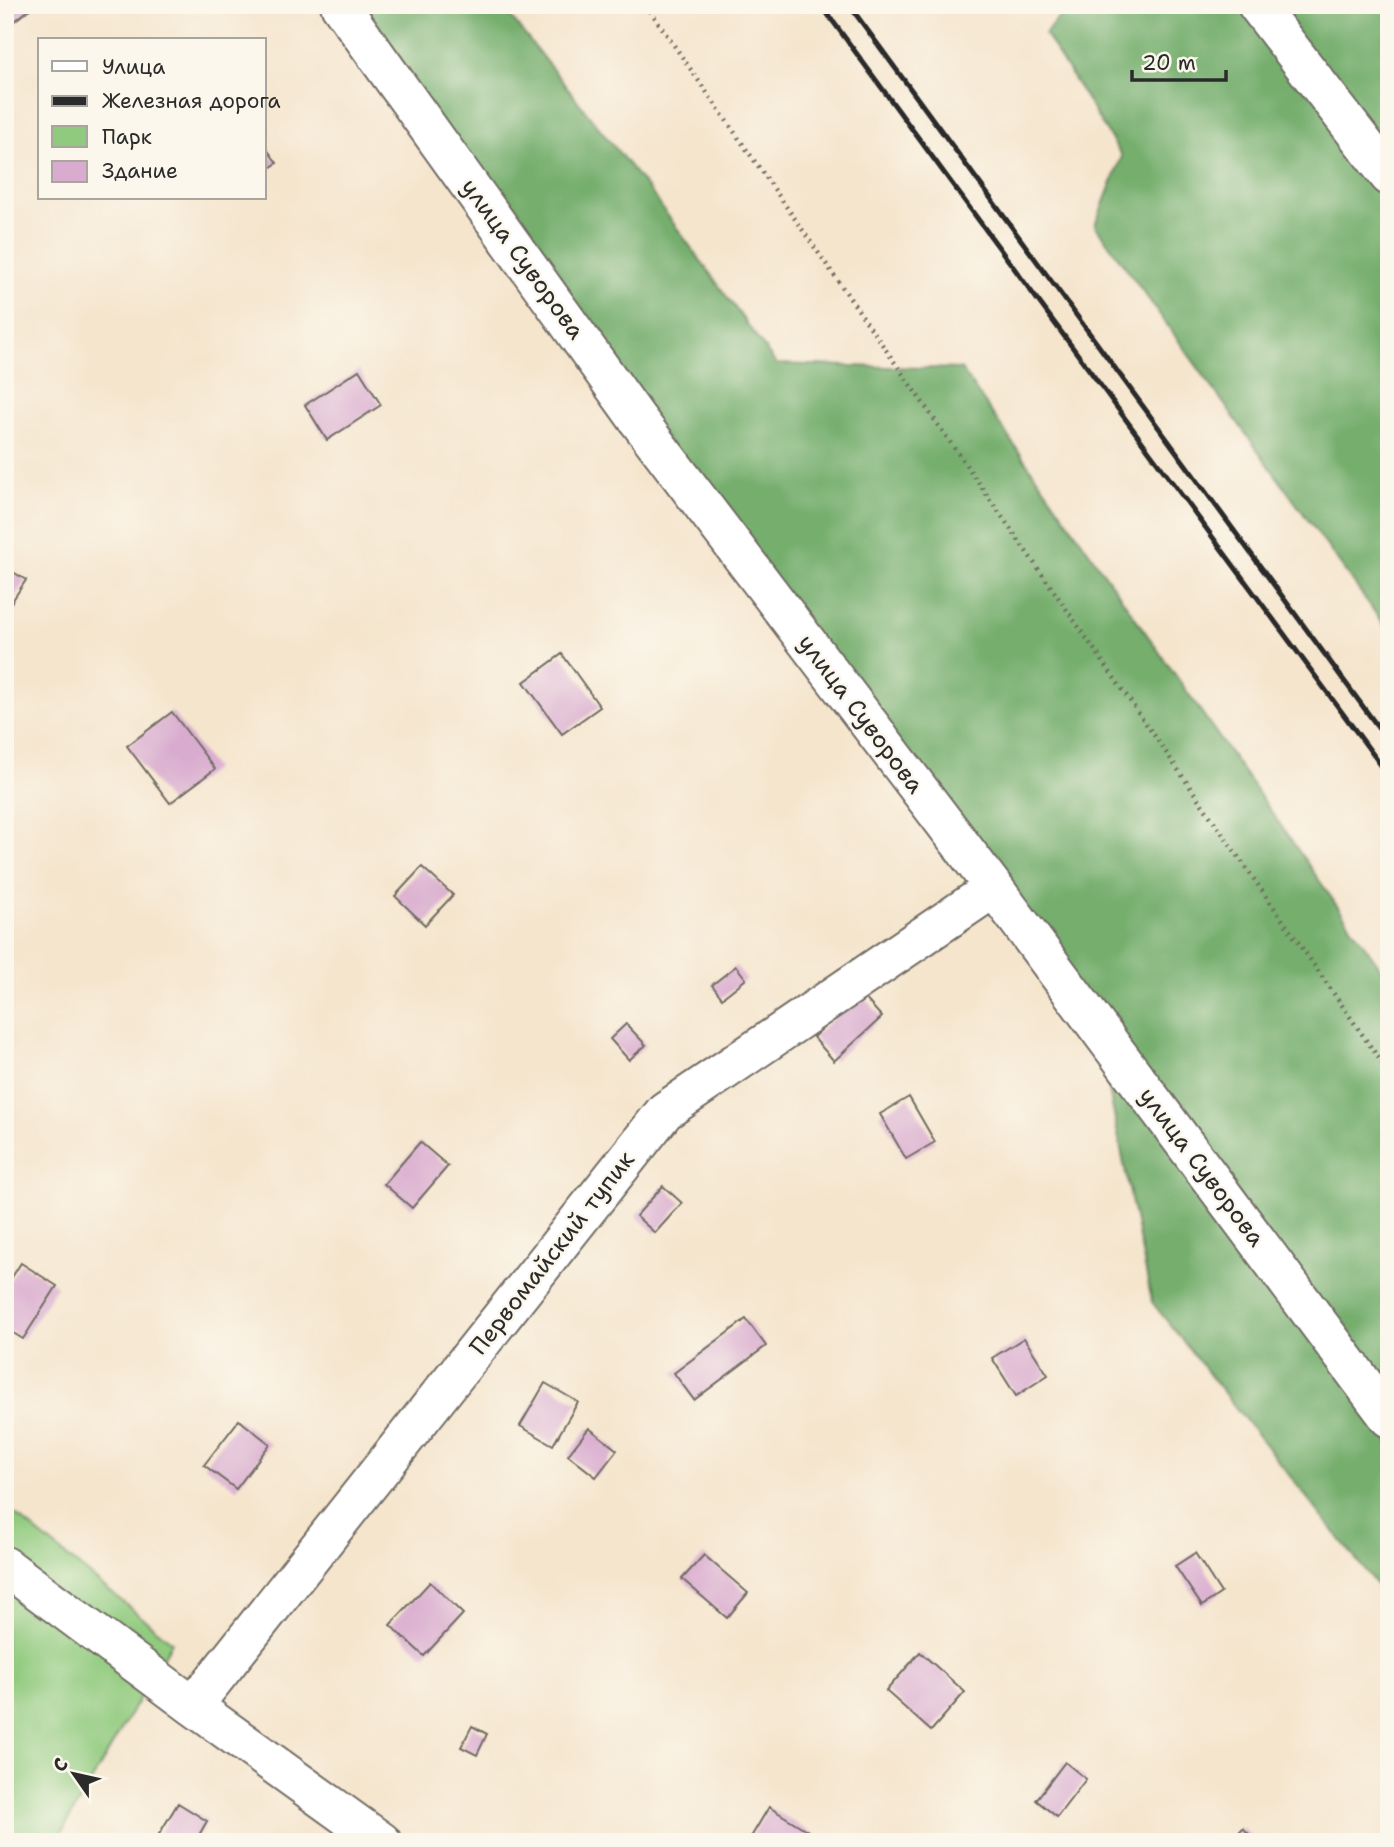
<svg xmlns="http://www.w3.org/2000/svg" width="1394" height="1847" font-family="'Shantell Sans',sans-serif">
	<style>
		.green { fill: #90ca7e; stroke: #5e7a54; stroke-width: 2 }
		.forest { fill: #74ae6d; stroke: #506c4c; stroke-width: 2 }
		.building { fill: #d9accf }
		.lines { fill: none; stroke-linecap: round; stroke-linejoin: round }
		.minor-casing { stroke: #726c64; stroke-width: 42 }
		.path { stroke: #726c64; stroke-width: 4.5; stroke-dasharray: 2 5; stroke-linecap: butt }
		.minor { stroke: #fff; stroke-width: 38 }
		.rail { stroke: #2b2b2b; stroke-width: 5 }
		.labels { text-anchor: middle; stroke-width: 5; stroke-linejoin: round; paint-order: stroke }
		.street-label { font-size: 24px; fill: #2b2b2b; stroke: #fbf7ec }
	</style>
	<rect width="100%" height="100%" fill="#fbf7ec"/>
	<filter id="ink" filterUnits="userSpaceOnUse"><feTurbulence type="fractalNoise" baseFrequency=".0143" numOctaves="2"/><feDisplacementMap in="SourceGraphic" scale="14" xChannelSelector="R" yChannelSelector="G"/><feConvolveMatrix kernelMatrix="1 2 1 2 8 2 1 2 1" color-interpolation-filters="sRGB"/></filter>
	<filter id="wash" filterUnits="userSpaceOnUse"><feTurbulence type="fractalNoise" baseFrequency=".00686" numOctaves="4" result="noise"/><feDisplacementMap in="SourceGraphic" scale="28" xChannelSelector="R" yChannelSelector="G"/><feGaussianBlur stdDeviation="1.57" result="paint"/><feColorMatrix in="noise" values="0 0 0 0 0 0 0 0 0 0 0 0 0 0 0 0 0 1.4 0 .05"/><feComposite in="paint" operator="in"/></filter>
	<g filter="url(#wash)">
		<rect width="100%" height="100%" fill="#f5e5cd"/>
		<path class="green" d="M5 1506 172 1642 56 1842H5Z"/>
		<path class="forest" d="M354 5H501L652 194 776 364 961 369 1389 980V1601L1152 1302 1099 1041Z
			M1068 5H1389V632L1095 225 1122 156 1045 34Z"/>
		<g id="blocks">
			<path class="building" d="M5 5H35L8 26 5 23Z
				M264 145 277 163 264 172Z
				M359 370 381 405 327 440 305 405Z
				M5 567 26 580 5 612Z
				M562 654 600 707 562 734 524 682Z
				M172 712 215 769 170 803 127 746Z
				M422 867 453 895 425 925 395 896Z
				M736 966 746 979 722 998 712 985Z
				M861 994 882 1017 834 1061 813 1037Z
				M626 1024 646 1045 629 1060 610 1039Z
				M909 1097 935 1142 906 1159 880 1114Z
				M420 1142 448 1166 412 1208 384 1184Z
				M663 1186 682 1203 655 1233 636 1216Z
				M21 1263 57 1286 23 1339 5 1328V1288Z
				M746 1319 766 1346 694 1400 674 1373Z
				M1024 1338 1048 1375 1016 1396 992 1358Z
				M545 1383 578 1402 553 1445 520 1426Z
				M239 1420 270 1444 236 1489 204 1465Z
				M589 1428 617 1450 596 1477 568 1455Z
				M1195 1553 1221 1593 1202 1606 1175 1566Z
				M704 1555 748 1593 727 1618 682 1579Z
				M430 1582 463 1614 424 1656 390 1625Z
				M920 1652 965 1692 931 1731 886 1691Z
				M472 1726 487 1734 477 1755 461 1747Z
				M1065 1762 1086 1779 1057 1817 1036 1800Z
				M178 1803 207 1821 195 1842H168L158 1836Z
				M769 1807 826 1842H748Z
				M1243 1828 1257 1842H1230Z"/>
		</g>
	</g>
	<g filter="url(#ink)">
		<use href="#blocks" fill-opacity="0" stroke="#726c64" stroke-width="2"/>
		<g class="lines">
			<g class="minor-casing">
				<path id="minor" d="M340 5 638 420 994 888 1389 1418
					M1257 5 1389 176
					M5 1566 193 1706 382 1842
					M193 1706 665 1111 994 888"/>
			</g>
			<path class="path" d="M646 5 1389 1073"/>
			<use href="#minor" class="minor"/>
			<path class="rail" d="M821 5C1009 263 1200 519 1389 776
				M849 5 1389 742"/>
		</g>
	</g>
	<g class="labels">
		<g class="street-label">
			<text transform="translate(523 259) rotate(54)" y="8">улица Суворова</text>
			<text transform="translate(861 714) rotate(53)" y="8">улица Суворова</text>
			<text transform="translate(1202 1167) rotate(53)" y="8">улица Суворова</text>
			<text transform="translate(552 1253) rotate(-52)" y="8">Первомайский тупик</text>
		</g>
	</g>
	<rect width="1394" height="1847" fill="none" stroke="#fbf7ec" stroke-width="28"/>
	<rect x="38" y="38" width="228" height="161" fill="#fbf7ec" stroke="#a8a59f" stroke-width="2"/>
	<rect x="52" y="61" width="35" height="10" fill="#ffffff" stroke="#a8a59f" stroke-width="2"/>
	<text x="102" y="74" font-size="21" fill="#2b2b2b">Улица</text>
	<rect x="52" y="96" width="35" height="10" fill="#2b2b2b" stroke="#a8a59f" stroke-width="2"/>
	<text x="102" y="108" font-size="21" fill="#2b2b2b">Железная дорога</text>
	<rect x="52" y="126" width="35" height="21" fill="#90ca7e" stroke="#a8a59f" stroke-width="2"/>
	<text x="102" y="144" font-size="21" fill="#2b2b2b">Парк</text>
	<rect x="52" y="161" width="35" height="21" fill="#d9accf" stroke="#a8a59f" stroke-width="2"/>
	<text x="102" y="178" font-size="21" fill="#2b2b2b">Здание</text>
	<g transform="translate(74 1774) rotate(304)" stroke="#fbf7ec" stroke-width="5" paint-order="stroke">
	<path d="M0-5L12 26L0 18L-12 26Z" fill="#2b2b2b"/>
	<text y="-10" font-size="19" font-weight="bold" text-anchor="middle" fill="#2b2b2b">С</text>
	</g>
	<path d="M1132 70v10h94v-10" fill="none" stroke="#2b2b2b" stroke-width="3.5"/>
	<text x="1142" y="70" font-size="21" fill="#2b2b2b" stroke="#fbf7ec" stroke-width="5" paint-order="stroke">20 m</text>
</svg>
